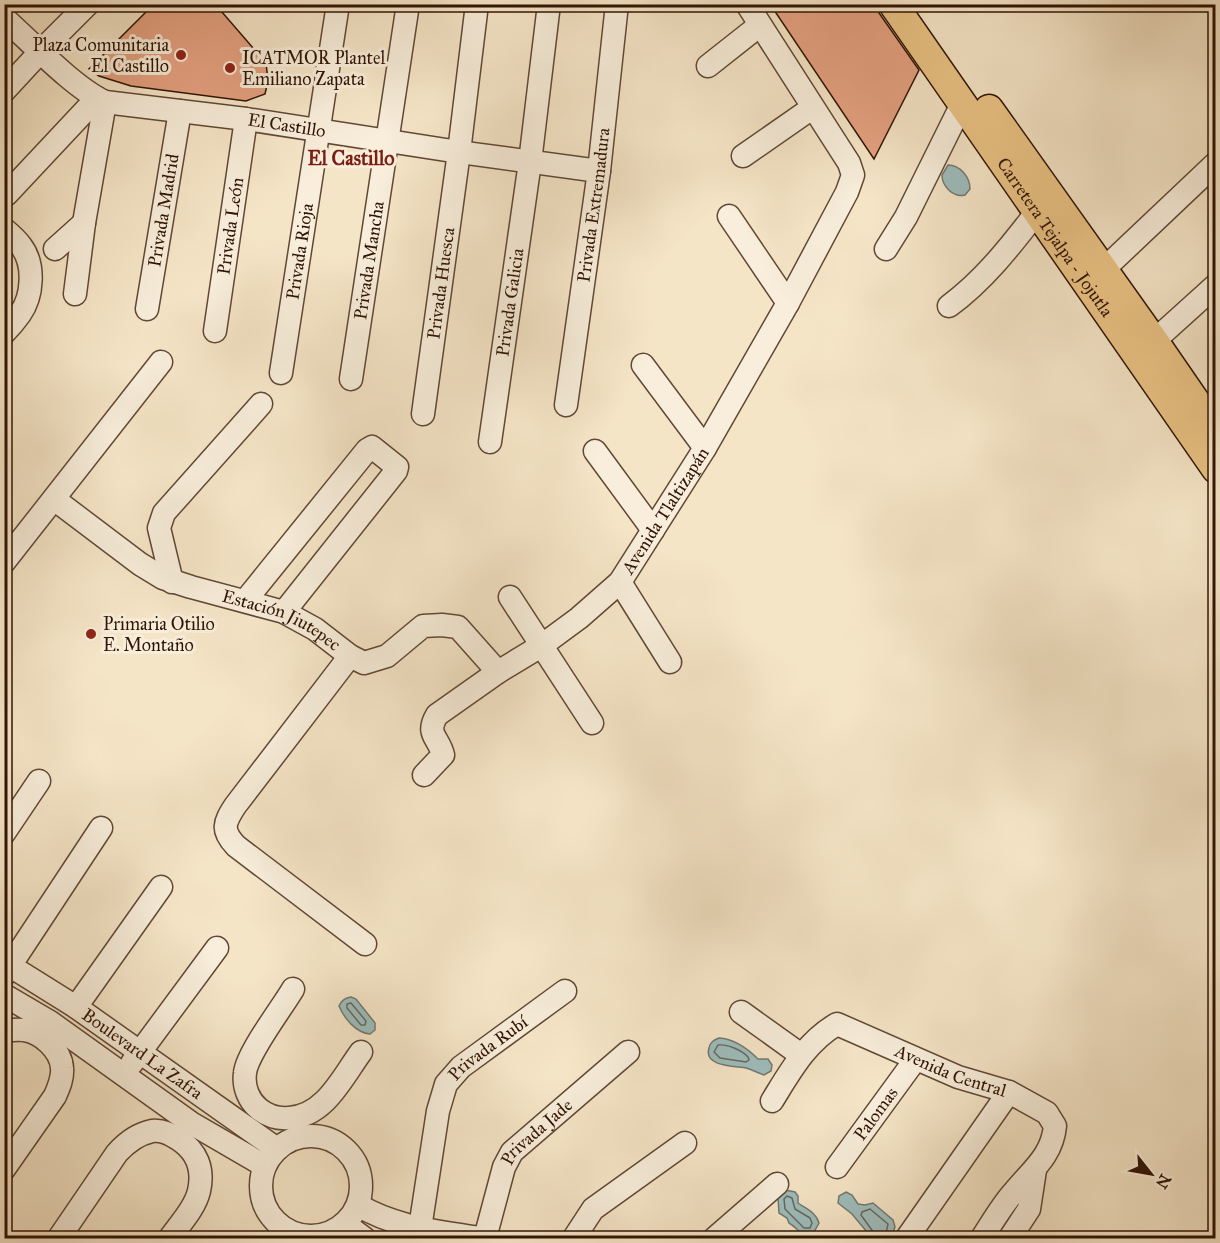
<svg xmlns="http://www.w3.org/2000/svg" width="1220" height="1243" font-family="'IM FELL Great Primer',serif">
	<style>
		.water { fill: #9ebdbc; stroke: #727972; stroke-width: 1.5 }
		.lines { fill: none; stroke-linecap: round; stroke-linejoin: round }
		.shore { stroke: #676860; stroke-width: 1.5 }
		.building { fill: #e5a181; stroke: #301404; stroke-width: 1.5 }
		.minor-casing { stroke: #614835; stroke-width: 25 }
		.major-casing { stroke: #301404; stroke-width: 31 }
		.minor { stroke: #f8eedb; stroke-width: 22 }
		.major { stroke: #eac284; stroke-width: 28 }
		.poi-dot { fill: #8f2418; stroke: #f8eedb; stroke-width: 2 }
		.labels { text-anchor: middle; stroke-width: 6; stroke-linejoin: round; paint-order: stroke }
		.poi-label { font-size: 18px; fill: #301404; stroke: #f8eedb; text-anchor: start }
		.street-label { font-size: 18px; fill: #301404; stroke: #f8eedb }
		.neighbourhood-label { font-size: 20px; font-weight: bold; fill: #7a1f14; stroke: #f8eedb }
	</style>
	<rect width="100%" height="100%" fill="#f5e5c7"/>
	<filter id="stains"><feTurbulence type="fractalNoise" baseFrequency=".00333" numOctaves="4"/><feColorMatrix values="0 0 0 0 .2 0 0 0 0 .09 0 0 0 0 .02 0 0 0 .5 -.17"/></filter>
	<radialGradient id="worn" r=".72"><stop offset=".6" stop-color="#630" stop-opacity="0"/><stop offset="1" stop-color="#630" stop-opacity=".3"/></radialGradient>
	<path class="water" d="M948 165C960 165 970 177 970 189L965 195C953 198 942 186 942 175Z
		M351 997 356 999 375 1023V1030L370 1034C356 1033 344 1018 339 1006 342 1000 345 998 351 997Z
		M719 1038C735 1039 747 1048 758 1059H768L772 1065 771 1071 764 1075C758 1073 753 1070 746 1068 736 1066 703 1067 709 1048 710 1042 714 1040 719 1038Z
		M785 1190 795 1192 798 1196V1203C806 1209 816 1212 819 1223L813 1234C801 1238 798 1228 789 1223L787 1218 779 1213 778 1198Z
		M846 1192 852 1195 858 1204 865 1205 873 1203 893 1220 895 1227 891 1238H872L852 1214 838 1203 839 1196Z"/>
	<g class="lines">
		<path class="shore" d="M351 1003 366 1021 365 1025H361L347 1008V1004Z
			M718 1045C727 1044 742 1050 748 1057L749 1060 746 1062 720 1058 714 1052Z
			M787 1196 792 1198 795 1209 810 1218 812 1223 810 1228H804L785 1209 784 1199Z
			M875 1238 874 1233 861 1215 862 1212 870 1209 888 1224 885 1238"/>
	</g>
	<path class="building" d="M154 4H215L266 63 268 81 265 94 246 101 131 86 99 76 89 69Z
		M770 4H877L879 13 919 70 874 159Z"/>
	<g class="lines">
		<g class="minor-casing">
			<g id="minor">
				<path id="s1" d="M4 18C31 42 74 88 105 102L246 119 459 152 599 171"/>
				<path d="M708 66 760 25"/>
				<path d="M4 91 41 51 88 4"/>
				<path d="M743 156 812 108"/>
				<path d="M7 194 97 98"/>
				<path d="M729 216 788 303"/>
				<path d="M4 229C10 234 17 240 21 246 35 264 33 296 20 314 15 321 10 327 4 333"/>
				<path d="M55 249 84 223"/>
				<path d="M886 249 906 217 962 104"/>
				<path d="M1103 270 1216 163"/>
				<path d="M75 294 84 223 105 102"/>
				<path d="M949 306C983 281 1010 247 1036 213"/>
				<path id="s2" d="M147 309 180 111"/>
				<path id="s3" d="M215 331 246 119"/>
				<path d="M1154 341 1216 285"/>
				<path d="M643 365 705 448"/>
				<path id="s4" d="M281 373 338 4"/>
				<path id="s5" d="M351 379 408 4"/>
				<path id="s6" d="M566 405 599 171 617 4"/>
				<path id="s7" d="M423 414 459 152 477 4"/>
				<path id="s8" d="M490 442 530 162 549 4"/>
				<path d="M595 451 653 530"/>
				<path id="s9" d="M54 499 140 564 163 578 191 587 284 612 315 629 350 656 364 663 387 656 423 626 442 625 458 627 498 672"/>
				<path d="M4 562 161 362"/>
				<path d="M172 582 159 528 164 513 261 404"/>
				<path d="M620 582 670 662"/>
				<path d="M510 597 592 723"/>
				<path d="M245 601 367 450 372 447 397 467 396 471 284 612"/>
				<path d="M350 656 235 806C224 823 221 830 236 846L365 944"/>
				<path id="s10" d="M424 775 443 755C439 737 425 735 437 715L498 672 541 646 579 618 620 582 705 448 788 303 847 192 853 175 849 163 747 4"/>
				<path d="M4 833 39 781"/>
				<path id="s11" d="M4 962 76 1007 277 1149"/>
				<path d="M4 975 101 828"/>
				<path d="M293 989C282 1008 247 1053 245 1073 243 1087 249 1101 259 1109 269 1117 278 1119 289 1118 325 1116 342 1078 361 1052"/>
				<path d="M4 995 50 1022 191 1123 265 1166"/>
				<path d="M76 1007 161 887"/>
				<path d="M741 1012 801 1055"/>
				<path d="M4 1031C11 1030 17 1029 24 1030 41 1032 61 1050 62 1068 63 1078 59 1087 55 1096L4 1169"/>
				<path d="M132 1063 217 948"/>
				<path id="s12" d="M772 1101C790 1072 806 1042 837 1024L958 1077 1009 1092 1047 1113 1055 1126C1052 1156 1032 1170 1014 1192 1002 1205 992 1223 982 1238"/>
				<circle cx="311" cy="1186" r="50"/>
				<path id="s13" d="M837 1167 915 1060"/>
				<path d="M358 1205C394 1227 437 1231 479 1238"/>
				<path d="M345 1224 364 1238"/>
				<path id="s14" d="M420 1228 438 1111 446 1084 461 1067 565 991"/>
				<path d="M59 1238 117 1153C126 1143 138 1134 152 1131 163 1130 170 1134 178 1139 197 1151 204 1169 199 1191 195 1208 180 1224 170 1238"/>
				<path id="s15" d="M485 1238 504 1167 512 1152 628 1052"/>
				<path d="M574 1238 593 1209 685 1143"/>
				<path d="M715 1238 777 1184"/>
				<path d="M907 1238 1009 1092"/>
				<path d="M1010 1238 1029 1209 1035 1170"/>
			</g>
		</g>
		<g class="major-casing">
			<g id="major">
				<path id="s16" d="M893 4 1216 469"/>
				<path d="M989 109 1154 341 1216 431"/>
			</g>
		</g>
		<use href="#minor" class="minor"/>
		<use href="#major" class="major"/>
	</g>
	<g class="poi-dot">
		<circle cx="181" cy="55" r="6"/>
		<circle cx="230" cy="68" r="6"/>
		<circle cx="91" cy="634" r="6"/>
	</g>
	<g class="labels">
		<g class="poi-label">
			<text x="169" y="51" text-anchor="end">Plaza Comunitaria<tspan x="169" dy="21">El Castillo</tspan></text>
			<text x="242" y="64">ICATMOR Plantel<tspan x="242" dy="21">Emiliano Zapata</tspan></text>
			<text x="103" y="630">Primaria Otilio<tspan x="103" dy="21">E. Montaño</tspan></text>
		</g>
		<g class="street-label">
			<text dy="6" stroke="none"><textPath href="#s1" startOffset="315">El Castillo</textPath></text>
			<text dy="6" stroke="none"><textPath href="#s6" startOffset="202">Privada Extremadura</textPath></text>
			<text dy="6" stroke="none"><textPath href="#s2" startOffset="100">Privada Madrid</textPath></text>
			<text dy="6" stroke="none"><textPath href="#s3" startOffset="106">Privada León</textPath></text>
			<text dy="6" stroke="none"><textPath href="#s16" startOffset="284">Carretera Tejalpa - Jojutla</textPath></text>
			<text dy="6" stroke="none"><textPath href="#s4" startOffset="123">Privada Rioja</textPath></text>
			<text dy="6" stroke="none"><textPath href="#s5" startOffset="120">Privada Mancha</textPath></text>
			<text dy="6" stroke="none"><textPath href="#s7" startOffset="132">Privada Huesca</textPath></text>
			<text dy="6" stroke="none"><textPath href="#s8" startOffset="141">Privada Galicia</textPath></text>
			<text dy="6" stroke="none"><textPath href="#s10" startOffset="382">Avenida Tlaltizapán</textPath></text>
			<text dy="6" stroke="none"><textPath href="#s9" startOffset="261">Estación Jiutepec</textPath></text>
			<text dy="6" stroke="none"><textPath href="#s14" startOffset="202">Privada Rubí</textPath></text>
			<text dy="6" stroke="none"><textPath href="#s11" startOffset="166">Boulevard La Zafra</textPath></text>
			<text dy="6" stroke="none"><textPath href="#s12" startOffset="225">Avenida Central</textPath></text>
			<text dy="6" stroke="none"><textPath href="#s13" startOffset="66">Palomas</textPath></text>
			<text dy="6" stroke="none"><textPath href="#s15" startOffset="122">Privada Jade</textPath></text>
		</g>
		<g class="neighbourhood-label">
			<text x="351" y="165">El Castillo</text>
		</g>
	</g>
	<rect width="1220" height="1243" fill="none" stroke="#f5e5c7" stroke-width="24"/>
	<rect x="6" y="6" width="1208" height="1231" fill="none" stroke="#301404" stroke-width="3"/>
	<rect x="12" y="12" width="1196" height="1219" fill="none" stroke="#301404" stroke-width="1.5"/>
	<g transform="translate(1151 1174) rotate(121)" stroke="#f8eedb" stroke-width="4.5" paint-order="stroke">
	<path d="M0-4.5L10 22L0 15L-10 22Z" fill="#301404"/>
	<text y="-9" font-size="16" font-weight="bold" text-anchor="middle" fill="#301404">N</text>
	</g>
	<rect width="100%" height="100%" filter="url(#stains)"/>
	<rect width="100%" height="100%" fill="url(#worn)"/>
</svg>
